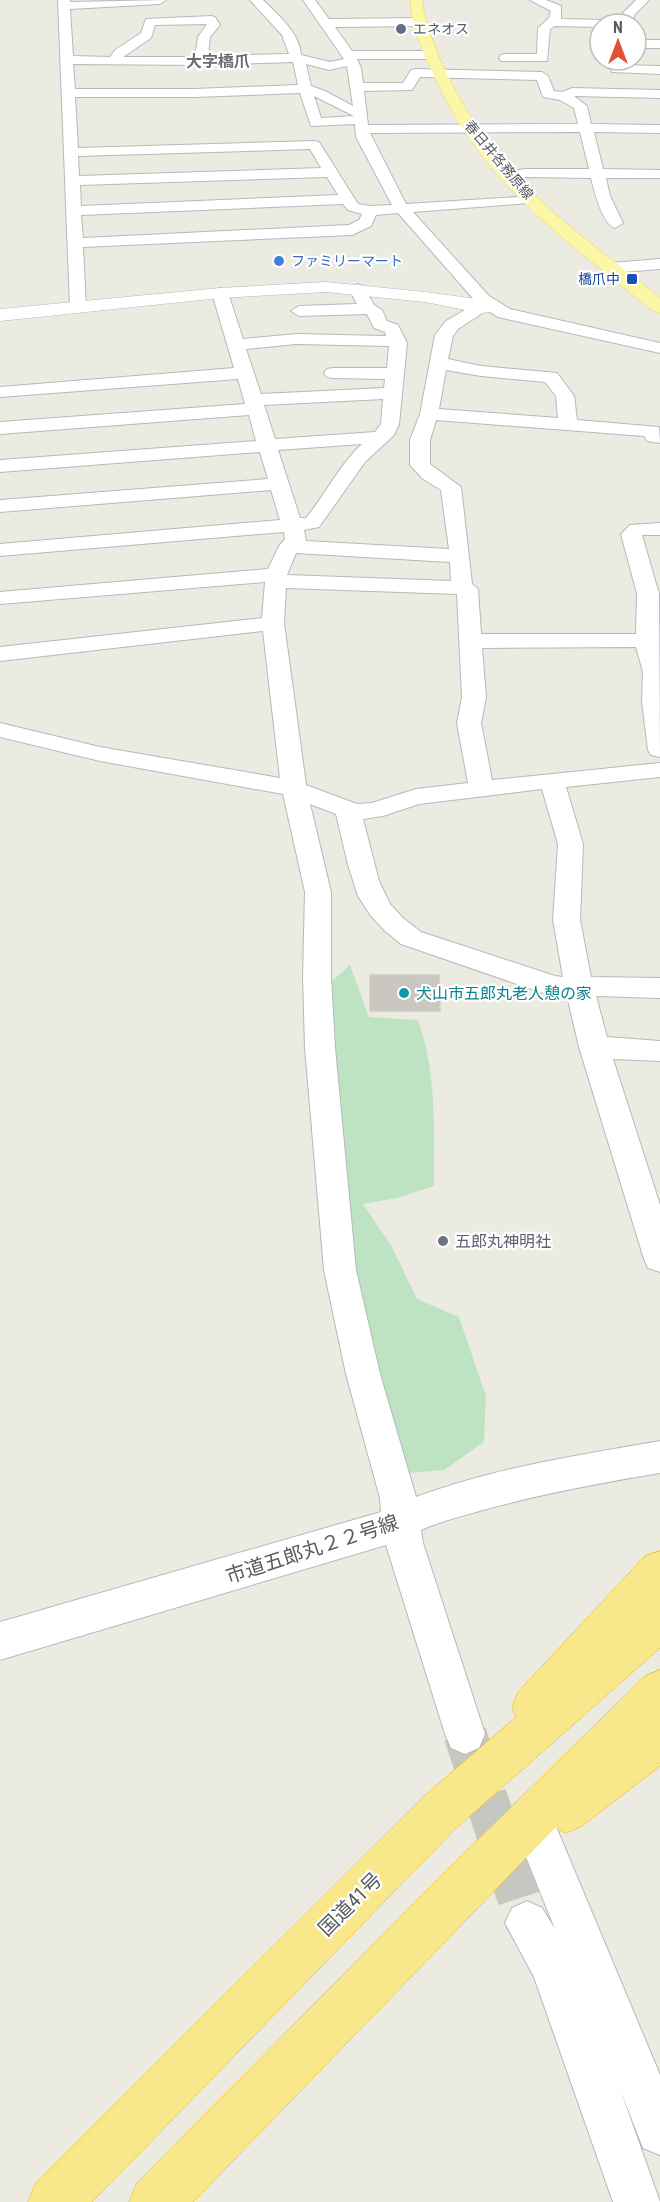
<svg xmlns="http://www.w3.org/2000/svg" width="660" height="2202" font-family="'Roboto Condensed','Noto Sans JP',sans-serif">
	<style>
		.green { fill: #bee3c2 }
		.building { fill: #c9c7c0; stroke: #d0cdc0; stroke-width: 1.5 }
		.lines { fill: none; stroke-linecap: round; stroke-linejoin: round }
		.street-tunnel { stroke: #c7c7c1; stroke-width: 43; stroke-dasharray: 43 22; stroke-linecap: butt }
		.street-casing { stroke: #b6b8bd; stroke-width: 2 }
		.secondary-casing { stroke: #b7b9bf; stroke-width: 1 }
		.primary-casing { stroke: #ebd25a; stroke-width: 1 }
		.highway-casing { stroke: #e4b709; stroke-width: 1 }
		.street { fill: #fff; fill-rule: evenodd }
		.secondary { fill: #fff; fill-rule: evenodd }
		.primary { fill: #fcf7a6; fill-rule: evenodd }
		.highway { fill: #f9e88b; fill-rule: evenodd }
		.service-dot { fill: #5c6f8a; stroke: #fff; stroke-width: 2 }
		.shop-dot { fill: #3f7fe0; stroke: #fff; stroke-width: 2 }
		.transit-dot { fill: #1a4fb4; stroke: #fff; stroke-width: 2 }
		.culture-dot { fill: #0f9aa8; stroke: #fff; stroke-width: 2 }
		.worship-dot { fill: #6b7280; stroke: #fff; stroke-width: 2 }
		.labels { text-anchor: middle; stroke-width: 4.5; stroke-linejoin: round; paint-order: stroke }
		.far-service-label { font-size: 14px; fill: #4e5e75; stroke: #fff; text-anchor: start }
		.far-street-label { font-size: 14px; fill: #595c61; stroke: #fff }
		.far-shop-label { font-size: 14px; fill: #366cbe; stroke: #fff; text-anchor: start }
		.far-transit-label { font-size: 14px; fill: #164399; stroke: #fff; text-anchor: end }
		.far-quarter-label { font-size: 16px; font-weight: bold; fill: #6a6e73; stroke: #fff }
		.culture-label { font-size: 16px; fill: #0d838f; stroke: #fff; text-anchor: start }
		.worship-label { font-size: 16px; fill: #5b616d; stroke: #fff; text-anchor: start }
		.near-street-label { font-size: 20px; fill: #595c61; stroke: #fff }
	</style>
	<rect width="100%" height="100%" fill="#ecebe1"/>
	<path class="green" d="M350 965 369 1017 418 1020C437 1073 434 1131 434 1186L397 1198 363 1204 392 1247 417 1299 459 1317 486 1396 484 1442 444 1470 407 1473 353 1271 349 1188 333 1043 330 983Z"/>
	<path class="building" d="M370 975H439L440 1011H370Z"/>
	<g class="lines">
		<path class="street-tunnel" d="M465 1734 527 1923"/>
		<g class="street-casing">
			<path id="street" d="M58 0H70V2L166 0 160 4 70 9 73 56 110 57 115 50 141 33 146 19 211 16 215 17 220 25 210 37 208 56 289 54 282 35 250 0H263C277 14 300 33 301 55L330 62 344 59 303 0H315L329 19 420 18 426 22 420 26 335 27 352 51H431L437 55 431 59H357L361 68 363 83H403L411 70 416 69 542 72 548 76 554 91 562 92 572 88 660 90V98L574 96 587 106 591 124 660 125V133L594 132 603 169 660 170V178H606L610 196 623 223 615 228C602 224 594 190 591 178L525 177 507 180 500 176 502 173 525 169H589L580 132 370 133 406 204 534 196 536 199 529 203 413 212 489 296 510 309 660 343V353L498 317 487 310 458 329 453 336 448 359 481 366 557 373 574 396 577 420 659 427 660 443 647 441 644 436 436 420 430 440V464L461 487 472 584 478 589 481 634H636L637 594 621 534 630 525 660 523V535H642L659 594 660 757 651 755 648 750 642 702 643 672 636 647 482 648 486 697 481 723 492 780 660 763V777L566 787 583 844 580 920 591 977 660 978V998L596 996 607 1037 660 1041V1061L613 1059 660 1205V1272L648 1268 644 1259 579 1047 567 996 543 993 401 944 384 930 371 916 358 896 348 865 336 814 310 804 331 892V977L335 1048 356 1270 380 1374 416 1497C494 1468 579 1455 660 1441V1473C600 1483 541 1494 483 1510 462 1516 441 1521 421 1530L423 1543 485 1734 479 1748 465 1754 451 1748 445 1734 386 1545 0 1660V1622L381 1512 380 1498 346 1374 324 1270 305 1048 303 977 305 892 283 794 100 761 0 737V723L100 747 280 778 263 631 0 661V647L262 618 265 582 0 604V592L268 569 279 546 285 539 284 532 0 556V544L280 520 271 490 0 512V500L268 479 260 452 0 472V460L256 441 249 415 0 434V422L245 404 238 379 0 397V387L234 368 212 293 220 288 228 293 243 339 296 334 386 336 385 332 374 328 367 314 299 316 291 311 299 306 357 304 349 289 357 284 363 286 374 305 382 310 387 321 398 325 407 343 399 424 394 435 365 462 319 527 304 530 306 541 449 549 441 490 423 479 410 465V440L420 414 435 335 446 321 477 303 398 213 376 215 371 226 352 235 83 247 86 307 84 311H72L70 307ZM207 24 198 37 195 57H123L151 38 155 25ZM293 62 298 85 194 89H75L73 64 201 65ZM306 64 329 70 347 66 353 106 325 91 311 86ZM420 77 537 80 543 97 560 100 574 108 578 124 368 125 364 91 412 90ZM300 93 311 126 355 124 356 137 392 205 370 206 358 204 319 142 314 141 78 148 75 97H194ZM314 96 354 116 321 118ZM310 149 321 168 79 176 78 156ZM327 177 338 195 81 206 80 185ZM343 204 348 210 362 214 359 220 349 225 83 238 81 215ZM296 344 389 346 387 368H333L327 369 324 373 327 377 333 378 385 379 384 388 261 394 246 349ZM446 370 481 376 545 382 556 396 558 418 439 409ZM383 399 381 424 375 432 275 439 264 405ZM362 444C339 465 326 494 306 518H300L278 450ZM296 553 450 562 451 581 287 575ZM286 588 457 594 462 697 457 723 468 783 416 789 372 803 357 804 306 785 284 623ZM542 789 558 844 553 920 563 977 555 976 421 932 403 918 390 904 379 881 363 819 383 816 419 804Z
				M530 0H546L561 6V19L606 20 612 24H600V27L555 26 550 29 547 61H501L499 58 501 55 505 54H537L538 28 549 18 551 11Z
				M636 0H649L635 14 632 24H620L623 13Z
				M636 40H660V48H636Z
				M608 60H620L622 65 660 66V74L612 72Z
				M660 259V269L611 273 603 268 611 263Z
				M537 1811 552 1817 660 2075V2155L643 2148 620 2089 660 2202H613L534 1977 505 1923 512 1908 527 1901 542 1908 555 1929 516 1832 522 1817Z"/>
		</g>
		<g class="secondary-casing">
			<path id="secondary" d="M326 282 425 292 492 301 499 303 501 307 499 311 481 313 425 302 326 292 220 298 0 321V309L220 288Z"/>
		</g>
		<g class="primary-casing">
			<path id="primary" d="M410 0H422C425 24 435 48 445 70 462 106 485 143 513 173 556 220 611 258 660 298V313L653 311C602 269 546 229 502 180 474 149 447 107 431 69 421 48 411 23 410 0Z"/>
		</g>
		<g class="highway-casing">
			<path id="highway" d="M660 1551V1648L455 1829 92 2202H28L36 2183 423 1797 516 1717 512 1707 518 1692 645 1556Z
				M660 1670V1766L582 1826 566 1833 555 1828 193 2202H129L137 2183 446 1871 645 1676Z"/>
		</g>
		<use href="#street" class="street"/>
		<use href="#secondary" class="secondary"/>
		<use href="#primary" class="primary"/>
		<use href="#highway" class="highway"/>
	</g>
	<circle class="service-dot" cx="401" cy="29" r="6"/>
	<circle class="shop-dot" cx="279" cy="261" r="6"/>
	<rect class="transit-dot" x="626" y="273" width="12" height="12" rx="3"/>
	<circle class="culture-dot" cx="404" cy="993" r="6"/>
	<circle class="worship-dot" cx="443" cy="1241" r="6"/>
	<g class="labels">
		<g class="far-service-label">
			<text x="413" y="34">エネオス</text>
		</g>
		<g class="far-street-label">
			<text transform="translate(499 160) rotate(50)" y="5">春日井各務原線</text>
		</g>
		<g class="far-shop-label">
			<text x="291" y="266">ファミリーマート</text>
		</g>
		<g class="far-transit-label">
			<text x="620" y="284">橋爪中</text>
		</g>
		<g class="far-quarter-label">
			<text x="218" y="67">大字橋爪</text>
		</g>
		<g class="culture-label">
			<text x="416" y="999">犬山市五郎丸老人憩の家</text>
		</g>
		<g class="worship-label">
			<text x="455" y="1247">五郎丸神明社</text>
		</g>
		<g class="near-street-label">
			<text transform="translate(312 1549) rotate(-18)" y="7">市道五郎丸２２号線</text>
			<text transform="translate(350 1904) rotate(-45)" y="7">国道41号</text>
		</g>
	</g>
	<g transform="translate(618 42)"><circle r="28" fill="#ffffff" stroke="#bdbec0" stroke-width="1.5"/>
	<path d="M0-4.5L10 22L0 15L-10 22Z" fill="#e25131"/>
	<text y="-9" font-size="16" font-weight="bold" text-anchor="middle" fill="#595c61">N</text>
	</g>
</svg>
